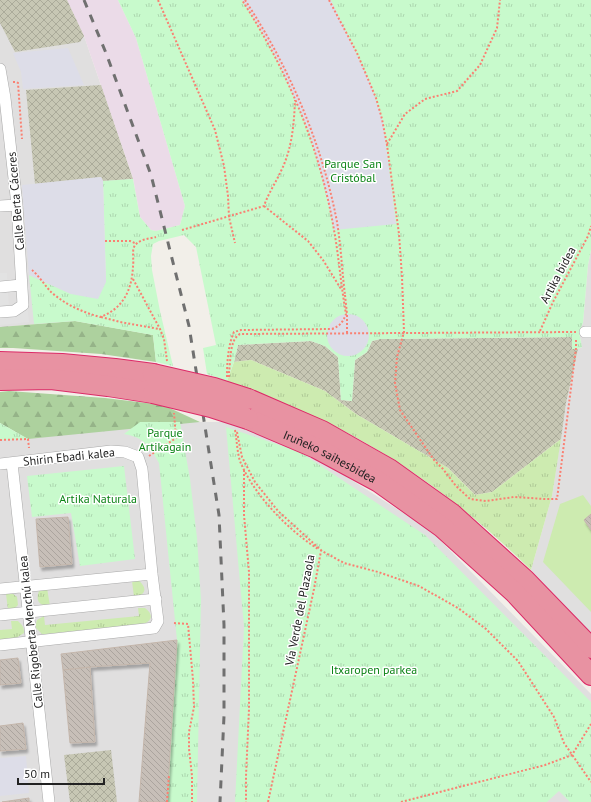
<svg xmlns="http://www.w3.org/2000/svg" width="591" height="802" font-family="'PT Sans',sans-serif">
	<style>
		.residential { fill: #e0dfdf }
		.railway { fill: #ebdbe8 }
		.construction { fill: url(#construction-cross-hatch) }
		.grass { fill: url(#grass-tufts) }
		.forest { fill: url(#forest-firs) }
		.park { fill: url(#park-tufts) }
		.garden { fill: #cdebb0 }
		.parking { fill: #e2e2e2 }
		.plaza { fill: #dddde8 }
		.building { fill: url(#building-back-hatch); stroke: #c4b6ab; filter: url(#shadow) }
		.lines { fill: none; stroke-linecap: round; stroke-linejoin: round }
		.street-casing { stroke: #a9a9a9; stroke-width: 12 }
		.highway-casing { stroke: #dc2a67; stroke-width: 22 }
		.path { stroke: #fa8072; stroke-width: 2; stroke-dasharray: 2 2; stroke-linecap: butt }
		.street { stroke: #fff; stroke-width: 11 }
		.highway { stroke: #e892a2; stroke-width: 20 }
		.rail { stroke: #707070; stroke-width: 3; stroke-dasharray: 8 8; stroke-linecap: butt }
		.highway-bridge-casing { stroke: #dc2a67; stroke-width: 22; stroke-linecap: butt }
		.highway-bridge { stroke: #e892a2; stroke-width: 20 }
		.labels { text-anchor: middle; stroke-width: 3; stroke-linejoin: round; paint-order: stroke }
		.park-label { font-size: 12px; fill: #0c8416; stroke: #fff }
		.street-label { font-size: 12px; fill: #222; stroke: #fff }
	</style>
	<defs>
		<pattern id="construction-cross-hatch" width="8" height="8" patternUnits="userSpaceOnUse"><rect width="8" height="8" fill="#c7c7b4"/><path d="M0 0l8 8M0 8l8-8" fill="none" stroke="#abab9a"/></pattern>
		<pattern id="grass-tufts" width="24" height="20" patternUnits="userSpaceOnUse"><rect width="24" height="20" fill="#cdebb0"/><path d="M3 7l-1-3M5 7V3M7 7l1-3M15 17l-1-3M17 17v-4M19 17l1-3" fill="none" stroke="#b0c997"/></pattern>
		<pattern id="forest-firs" width="22" height="20" patternUnits="userSpaceOnUse"><rect width="22" height="20" fill="#add19e"/><path d="M5 1l3.5 6h-7zM16 11l3.5 6h-7z" fill="#95b388"/></pattern>
		<pattern id="park-tufts" width="24" height="20" patternUnits="userSpaceOnUse"><rect width="24" height="20" fill="#c8facc"/><path d="M3 7l-1-3M5 7V3M7 7l1-3M15 17l-1-3M17 17v-4M19 17l1-3" fill="none" stroke="#acd6af"/></pattern>
		<pattern id="building-back-hatch" width="6" height="6" patternUnits="userSpaceOnUse"><rect width="6" height="6" fill="#c7bfb8"/><path d="M-1 5l2 2M0 0l6 6M5-1l2 2" fill="none" stroke="#aba49e"/></pattern>
		<filter id="shadow"><feDropShadow dx="2" dy="3.5" stdDeviation="1" flood-color="#0004"/></filter>
	</defs>
	<rect width="100%" height="100%" fill="#f2efe9"/>
	<path class="residential" d="M0 0H67L84 36 133 179 103 182 106 282 75 321 0 327Z
		M591 250V634L531 570 552 496 566 403 578 349 582 347 579 332 583 323 588 265Z
		M140 422H226L303 449 430 530 591 694V802H0V435Z"/>
	<path class="railway" d="M67 0H118L136 38 185 206 180 225 156 231 151 230 140 217 133 178 84 36Z"/>
	<path class="construction" d="M0 0H67L84 36 80 42 15 52 0 23Z
		M101 85 133 179 103 181 101 177 35 184 26 90Z
		M572 337V349H578L566 403 561 439 492 492 475 495 448 468 356 414 325 391 251 360 234 362 238 345 311 341 325 346 338 357 341 400 352 401 355 360 367 352 372 341 380 339Z
		M111 750 117 802H70L64 755Z"/>
	<path class="grass" d="M251 360 325 391 356 414 448 468 475 495 492 492 561 439 552 496 531 570C473 513 406 462 334 426 299 409 263 395 227 381L234 362Z
		M138 580C148 588 146 595 134 597L132 581Z
		M47 588 50 606C40 606 35 602 39 591Z
		M12 593 17 597 18 605 15 608 8 610 6 594Z
		M138 608H145C153 614 153 620 144 624L46 634H42L35 627 37 620 44 616 45 625 139 616Z
		M11 621H18C22 625 24 626 24 633L16 638 0 640V630L12 629Z"/>
	<path class="forest" d="M75 321 153 335 156 362 101 354 13 348H0V327Z
		M9 391 105 398 163 405 200 422 28 439 0 423V392Z"/>
	<path class="park" d="M118 0H591V250L588 265 583 323 579 332 582 347 578 349H572V337L380 339 372 341 367 352 355 360 352 401 341 400 338 357 325 346 311 341 238 345 234 362 227 381 207 374 203 348 216 345 196 247 184 235 159 241 153 244 151 256 152 270 160 311 173 366 156 362 153 335 75 321 34 324 29 275 71 294 106 282 103 181 133 179 140 217 151 230 156 231 180 225 185 206 136 38Z
		M140 422H180L190 479 197 538 201 600 197 802H167L177 640 159 463C150 447 144 437 124 434Z
		M0 423 28 439 0 440Z
		M226 427 300 452 425 535 591 702V802H570L559 791 547 802H235L244 627Z
		M124 466 135 559 80 566 71 513 32 517 27 476Z"/>
	<path class="garden" d="M583 495 591 506V514L584 520 591 530V612L543 562 560 504Z"/>
	<path class="parking" d="M0 273H7L9 306 27 304 29 322 0 325Z"/>
	<path class="plaza" d="M242 0H331L371 85 383 122 396 224 334 230 325 190 309 131 278 61 258 25Z
		M68 48 84 85 23 89 21 72 13 53Z
		M101 177 103 181 106 282 98 299 71 294 29 275 22 185Z
		M327 335a21 21 0 1 1 42 0a21 21 0 1 1-42 0Z
		M26 756 29 793 0 796V758Z"/>
	<path class="building" d="M591 514V530L584 520Z
		M68 517 72 564 40 567 36 519Z
		M177 640 167 802H139L150 663 90 667 63 670 61 654Z
		M18 658 21 683 0 685V660Z
		M90 667 95 742 70 743 63 670Z
		M23 723 26 749 0 751V726Z
		M29 798V802H2Z"/>
	<g class="lines">
		<g class="street-casing">
			<path id="street" d="M0 69 5 98 17 205 23 305 14 311 0 312
				M0 206 17 205
				M0 287 21 285
				M585 332H591
				M12 463 49 802
				M0 464 111 451 125 452 138 457 142 469 152 574 158 621 154 628 0 645
				M0 589 152 574
				M0 615 156 599"/>
		</g>
		<g class="highway-casing">
			<g id="highway">
				<path d="M0 362 62 364 115 369 153 374"/>
				<path d="M0 380 51 379 108 386 153 393"/>
				<path d="M248 399 322 431 389 469 452 514 525 580 591 648"/>
				<path id="s1" d="M248 419 316 448 379 482 442 527 514 592 591 675"/>
			</g>
		</g>
		<path class="path" d="M158 0 215 130 224 166 228 196 229 217 235 243
			M245 0C289 67 322 143 337 222 341 246 342 271 345 295
			M329 0 357 53 376 98 382 119 387 145 399 234 402 277 404 332 397 357 395 383 400 410 434 460 443 469 456 486 470 499 486 501 514 497 545 499H557L576 348V339
			M13 82H16L18 83 22 139
			M387 144 405 114 425 99 457 91 480 65 497 28 500 0
			M264 206 308 241 323 260 341 289
			M182 230 264 206C268 194 275 184 280 173 292 150 294 125 295 100
			M105 241H130L137 244
			M32 270C38 275 44 284 50 291 64 304 82 312 100 317 123 309 132 290 133 266 134 261 132 252 134 247 138 239 149 239 156 237
			M133 279 160 329 164 339 167 361
			M345 295 347 314V334
			M101 317 120 322 159 329
			M540 331 553 302 588 236 591 226
			M227 377C227 363 228 345 234 332L241 330 332 329C340 326 343 322 346 314 341 286 339 258 334 230 320 147 287 70 242 0
			M229 377V372C231 361 229 340 240 334L576 332
			M235 430C237 441 237 451 240 461 253 494 288 530 318 549
			M237 432 242 457 255 482 278 511 322 551 344 563 378 572 419 586 458 608 486 629 518 661 554 717 564 743 591 782
			M0 440 28 439 29 448
			M149 456 176 438 174 413
			M244 470V515L249 572V709L246 776V802
			M174 623 188 624 193 680 194 707 189 732V749L192 776V802
			M27 773H31
			M167 802 169 775
			M268 802 314 589 321 551
			M401 802 545 765 572 755 591 724"/>
		<use href="#street" class="street"/>
		<use href="#highway" class="highway"/>
		<path class="rail" d="M84 0 106 53 151 175 189 326 219 515 224 625V716L220 802"/>
		<g class="highway-bridge-casing">
			<path id="highway-bridge" d="M153 374 214 388 248 399
				M153 393 211 407 248 419"/>
		</g>
		<use href="#highway-bridge" class="highway-bridge"/>
	</g>
	<g class="labels">
		<g class="park-label">
			<text x="353" y="168">Parque San<tspan x="353" dy="14">Cristóbal</tspan></text>
			<text x="165" y="437">Parque<tspan x="165" dy="14">Artikagain</tspan></text>
			<text x="98" y="503">Artika Naturala</text>
			<text x="374" y="674">Itxaropen parkea</text>
		</g>
		<g class="street-label">
			<text transform="translate(16 201) rotate(-95)" y="4">Calle Berta Cáceres</text>
			<text transform="translate(558 275) rotate(-62)" y="4">Artika bidea</text>
			<text transform="translate(69 457) rotate(-6)" y="4">Shirin Ebadi kalea</text>
			<text dy="4" stroke="none"><textPath href="#s1" startOffset="90">Iruñeko saihesbidea</textPath></text>
			<text transform="translate(300 610) rotate(-79)" y="4">Vía Verde del Plazaola</text>
			<text transform="translate(31 632) rotate(-96)" y="4">Calle Rigoberta Menchú kalea</text>
		</g>
	</g>
	<path d="M18 778v6h86v-6" fill="none" stroke="#222222" stroke-width="2"/>
	<text x="24" y="778" font-size="12" fill="#222222" stroke="#ffffff" stroke-width="3" paint-order="stroke">50 m</text>
</svg>
